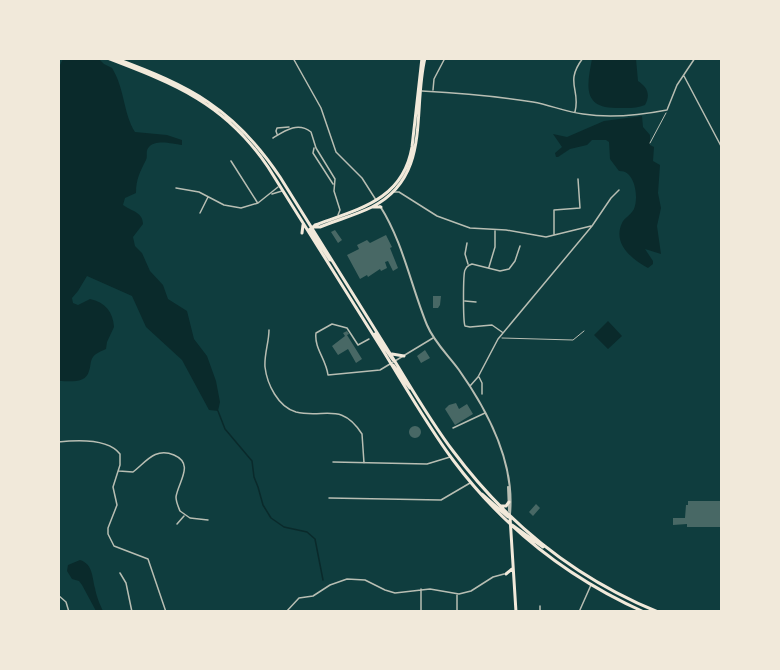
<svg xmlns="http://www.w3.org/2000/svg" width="780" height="670" font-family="'DejaVu Sans',sans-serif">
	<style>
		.water { fill: #0a2a2b }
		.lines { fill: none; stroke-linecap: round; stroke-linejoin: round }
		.stream { stroke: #0a2a2b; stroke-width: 1.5 }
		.building { fill: #486865 }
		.service { stroke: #b8beb3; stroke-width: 1 }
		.minor { stroke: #b8beb3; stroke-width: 1.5 }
		.tertiary { stroke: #b8beb3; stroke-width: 2 }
		.primary { stroke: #f1e9da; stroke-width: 3 }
	</style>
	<rect width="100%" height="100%" fill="#0f3d3e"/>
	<path class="water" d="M63 59H99L104 64 112 68C125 89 123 113 135 132L167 135 182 140V145C173 144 156 139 149 147 145 151 148 156 146 160 140 172 136 179 136 193L125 198 123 205C131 211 143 212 143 224L133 237 135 246 142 253 150 271 163 285 168 299 187 311 194 339 207 356 216 381 220 402 218 411 209 410 182 360 146 327 132 296 87 276 78 291 72 298 73 303 78 305 90 299C105 302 113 312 114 327L107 342 106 349C102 351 96 353 93 357 90 361 91 366 89 371 86 384 69 381 59 381L58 69Z
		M592 59H636L638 81C647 87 651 94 645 105 636 109 626 108 616 108 582 108 587 85 592 59Z
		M642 116 643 127 650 135V145L654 147 653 161 660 165 658 193 661 208 657 226 661 254 645 249 653 261V264L648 268C633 260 612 244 622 223 624 218 631 215 634 209 639 197 635 170 619 171L610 159 609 142 606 140H592L587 145 570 149 558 157H556L555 153 562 147 553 134 567 137 604 121Z
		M608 321 622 336 608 349 594 335Z
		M80 560C93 564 92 577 95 588 96 595 100 605 103 611H96L82 585 79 581 72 579 67 571 68 565Z"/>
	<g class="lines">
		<path class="stream" d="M218 411 225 429 252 461 254 477 258 487 263 505 271 518 284 527 307 532 315 539 323 580"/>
	</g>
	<path class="building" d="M335 230 342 240 338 243 331 232Z
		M386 235 392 247 390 248 398 268 393 271 388 261 385 262 387 268 381 271 380 269 368 277 367 275 360 279 347 255 359 249 357 245 367 240 370 243Z
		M433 296H441L440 305 438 308H433Z
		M347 331 349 334 347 335 362 359 356 363 348 349 338 355 332 346 345 336 343 333Z
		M425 350 430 358 421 363 417 356Z
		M456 403 459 409 467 404 473 414 455 425 445 409 449 405Z
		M409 432a6 6 0 1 1 12 0a6 6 0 1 1-12 0Z
		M688 501H722V527H687V524L673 525V518H685L686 505H688Z
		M536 504 540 508 533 516 529 512Z"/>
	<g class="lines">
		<path class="service" d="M650 143 666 113
			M502 338 573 340 584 331"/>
		<path class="minor" d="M293 58 321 108 336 152 362 178 376 200
			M684 76 722 148
			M433 90 434 79 445 58
			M422 91C459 93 496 96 533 102 550 105 566 112 583 114 608 118 641 115 667 110L677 85 695 58
			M575 112C581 89 564 83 583 58
			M277 134 276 131 277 128 289 127
			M273 138C286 130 298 122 311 132L316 148 335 179 334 191 340 210 338 215
			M314 148 313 153 333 184
			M231 161 257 202
			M176 188 199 192 224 205 241 208 258 203 278 187
			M394 192H399L437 216 470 228 506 230 546 237 591 226
			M272 194 282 191
			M200 213 208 197
			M554 234V210L580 208 578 179
			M467 243 465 254 468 264
			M489 267 495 247V231
			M465 301 476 302
			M269 330C269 342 264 355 265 367 267 384 278 407 296 412 324 419 341 401 362 434L364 463
			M502 332 492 325 470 327 465 326C463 321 463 274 465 270 467 265 468 266 472 264L500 271 509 269 515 261 520 246
			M369 339 358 345 347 328 332 324 316 333C314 348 326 359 328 375L380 370 433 338
			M479 377 482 383V394
			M470 386 478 377 498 339 592 226 611 198 619 190
			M453 428 485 413
			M58 442C76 440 108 438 120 454V465L113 487 117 505 108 528V534L114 546 148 559 166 612
			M333 462 427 464 450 457
			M119 471 133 472C146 462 155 447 174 455 195 464 178 482 176 497 176 502 178 506 180 511L190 518 208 520
			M329 498 441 500 470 483
			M177 524 184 516
			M120 573 126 583 132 612
			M58 595 66 602 69 612
			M286 612 299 598 313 596 330 585 347 579 365 580 385 590 395 593 430 589 459 594 471 591 493 577 504 574
			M421 612V589
			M457 612V594
			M540 612V606
			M579 612 591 585"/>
		<path class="tertiary" d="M380 206C403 242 411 286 427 325 434 342 448 355 459 370 488 411 515 462 510 514
			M508 487 509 511"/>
		<path class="primary" d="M107 58C175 84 225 103 268 167 306 227 344 288 382 349 405 386 427 425 453 460 503 527 568 578 644 612
			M114 58C190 86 234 108 280 177 316 234 351 291 386 347 408 382 428 418 453 451 506 522 575 578 658 612
			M373 207H381
			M314 227H320C337 220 356 215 372 207 432 176 412 112 425 58
			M312 228 315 225C359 209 403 200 412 147L422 58
			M310 229 330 260
			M302 233 303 225
			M375 334 393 360
			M392 354 404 356
			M393 365 410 388
			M482 494 508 517
			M501 506H506L509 502
			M510 517 516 612
			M512 525 543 547
			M506 574 512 569"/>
	</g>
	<rect width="780" height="670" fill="none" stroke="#f1e9da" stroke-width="120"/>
</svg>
